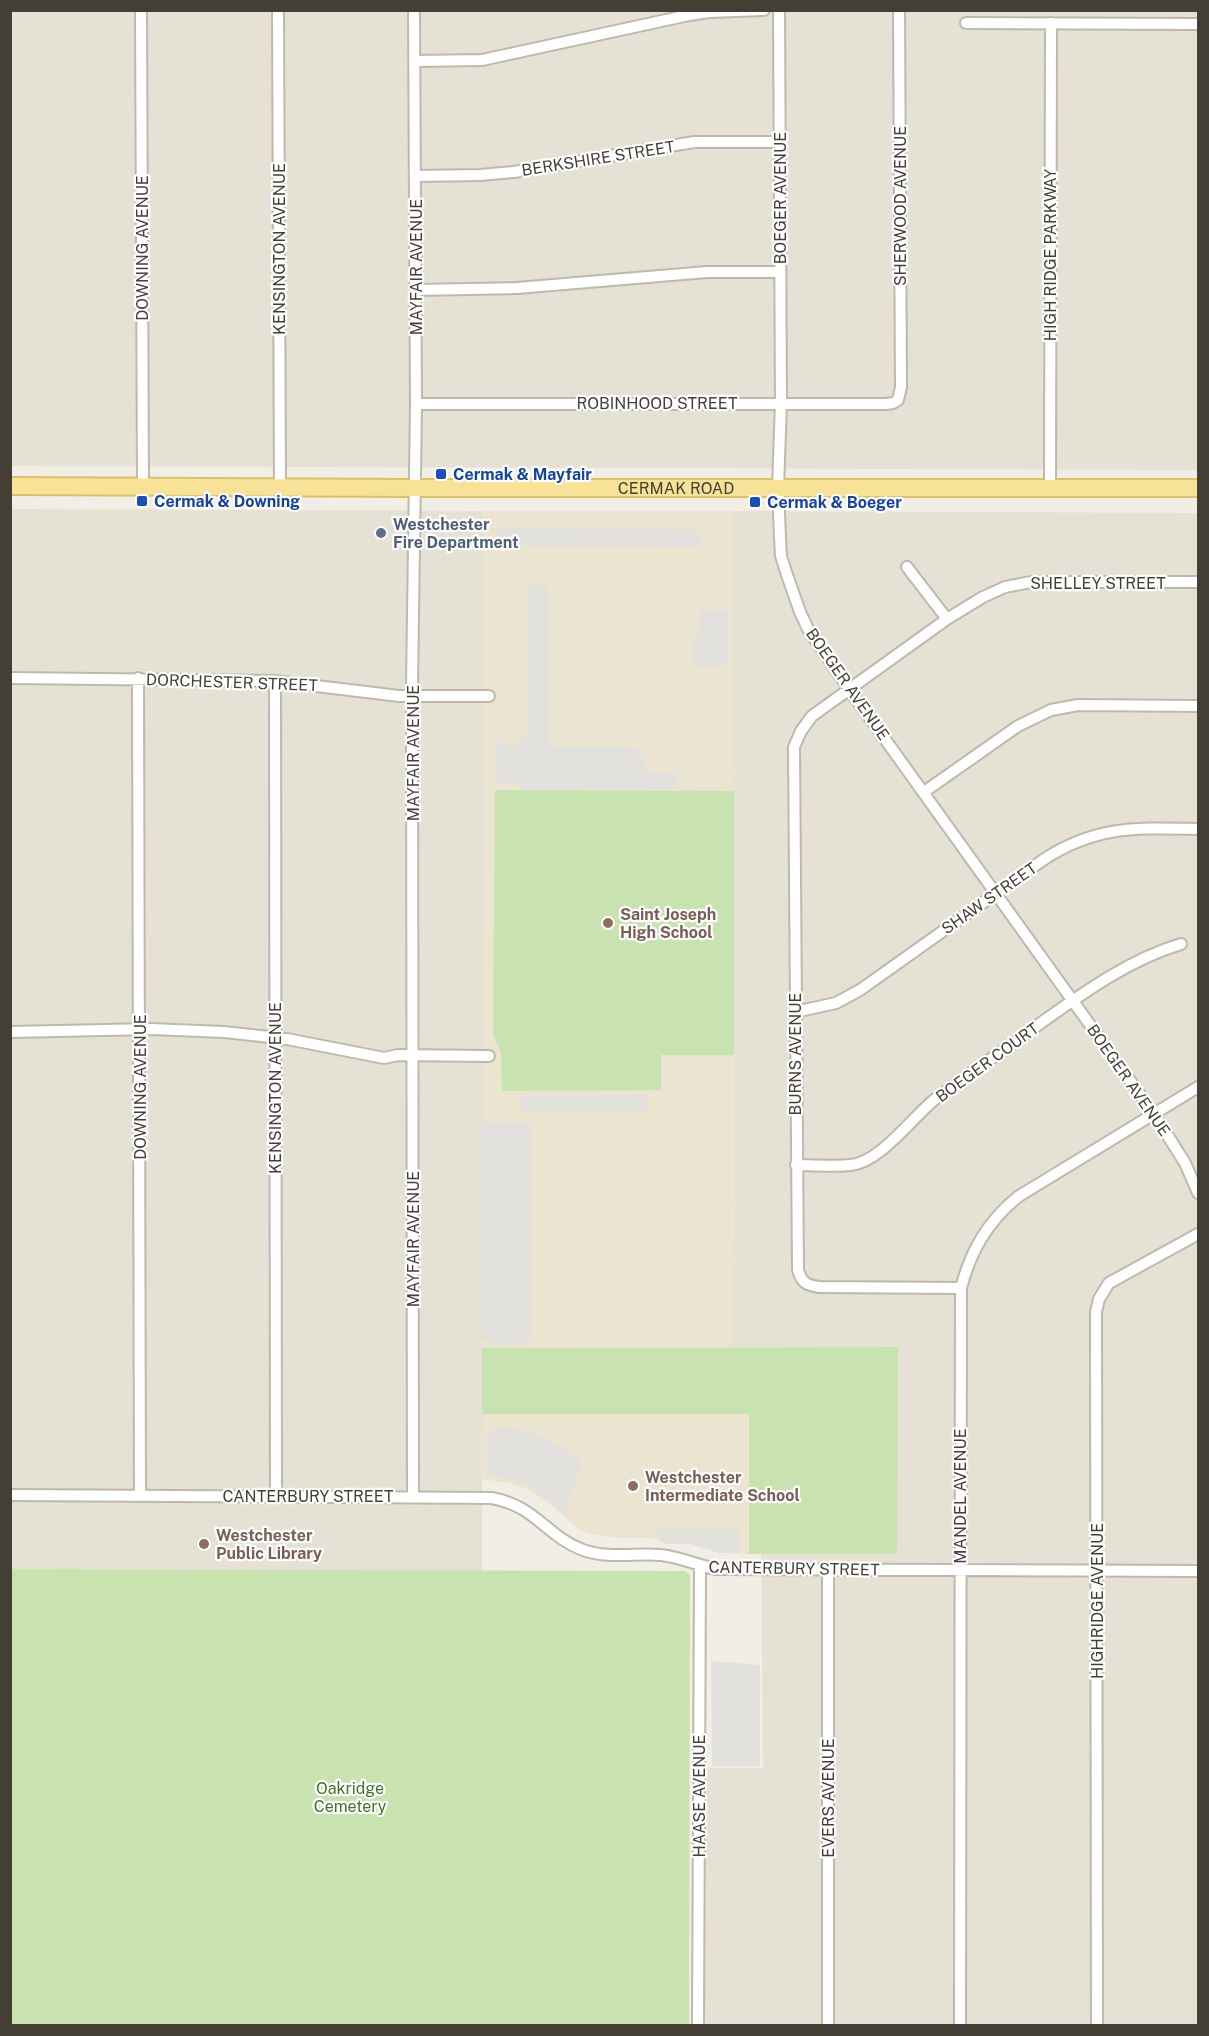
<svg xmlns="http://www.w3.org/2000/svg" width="1209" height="2036" font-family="'Public Sans',sans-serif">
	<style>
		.residential { fill: #e5e1d4 }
		.education { fill: #eae4d0 }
		.green { fill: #c9e3b0 }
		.parking { fill: #e2e1dd }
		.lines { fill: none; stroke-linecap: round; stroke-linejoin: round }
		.street-casing { stroke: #bfb9ac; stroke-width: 14 }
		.primary-casing { stroke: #dbc069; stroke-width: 20 }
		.street { stroke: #fff; stroke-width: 10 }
		.primary { stroke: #f7e298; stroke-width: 16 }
		.transit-dot { fill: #1a4fb4; stroke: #fff; stroke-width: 2 }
		.service-dot { fill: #5c6f8a; stroke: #fff; stroke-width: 2 }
		.education-dot { fill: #8d6e63; stroke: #fff; stroke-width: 2 }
		.labels { text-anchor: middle; stroke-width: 4.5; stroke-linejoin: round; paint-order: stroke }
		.street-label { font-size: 16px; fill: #433f35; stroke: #fff }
		.transit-label { font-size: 16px; font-weight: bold; fill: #164399; stroke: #fff; text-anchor: start }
		.service-label { font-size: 16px; font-weight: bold; fill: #4e5e75; stroke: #fff; text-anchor: start }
		.education-label { font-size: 16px; font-weight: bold; fill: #785e54; stroke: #fff; text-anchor: start }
		.park-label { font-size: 16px; fill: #43712d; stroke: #fff }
	</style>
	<rect width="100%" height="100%" fill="#f1eee5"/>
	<path class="residential" d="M11 11H1198V470L11 466Z
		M11 509 482 511V1571L11 1569Z
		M733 511 1198 513V2025L704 2026 706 1768H763L761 1554H897V1347H734Z"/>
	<path class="education" d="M482 511H733L734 1347 482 1348Z
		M482 1414H749V1554L720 1553 691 1544H667L655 1538H619L589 1534 577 1528 551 1505 527 1489 509 1483 481 1479Z"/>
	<path class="green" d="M495 790 734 791V1055H661V1090L502 1091 501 1053 493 1034Z
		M898 1347 897 1554H749V1414H482V1348Z
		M11 1569 685 1571 690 1575 689 2025H11Z"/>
	<path class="parking" d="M496 528 697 530 702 538 701 547 496 546Z
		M533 585H547V593H549V747L638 748V757H645L646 772 677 773V789H521L520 783H495V732L498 740 508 747 519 744 527 736 528 588Z
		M699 610H728L727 666H693V635H699Z
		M648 1095V1110L521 1111V1096Z
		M482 1122H530L531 1339H526L523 1345H492L490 1339H482Z
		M498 1427 513 1428 543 1437 580 1460 581 1468 564 1513 533 1488 516 1481 488 1475 489 1436 492 1430Z
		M658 1529H740L739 1553H720L691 1544H667L658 1540Z
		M711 1661 760 1665V1766H712Z"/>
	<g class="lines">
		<g class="street-casing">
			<path id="street" d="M141 10 143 486
				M278 10 280 487
				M779 10 781 403 778 487 780 538 781 556 787 575 800 612 808 629 849 689 1154 1114 1185 1163 1198 1193
				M966 23 1198 24
				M415 61 482 60 689 15 709 12 764 10
				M416 176 480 175 514 172 694 142H780
				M415 290 517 288 707 272H780
				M416 404H886L893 403 898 400 901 387 899 10
				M1050 487 1051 23
				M907 567 947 619
				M10 678 275 681 399 696H489
				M138 678 140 1495
				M275 681 276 1496
				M924 792 1018 726 1051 710 1078 705 1198 706
				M795 1012 836 1003 860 990 1043 860C1096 825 1137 828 1198 829
				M10 1032 151 1029 224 1032 287 1039 384 1058 398 1055 489 1056
				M796 1165C814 1165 833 1167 851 1165 880 1162 911 1119 934 1100 969 1075 1003 1050 1038 1025 1083 993 1128 960 1181 944
				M961 1288 819 1287C806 1285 802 1283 798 1270L794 747 801 731 812 716 947 619 983 597 1005 587 1031 582H1198
				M10 1495 492 1498C536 1506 546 1536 583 1550 608 1559 635 1553 661 1555 680 1557 697 1565 715 1569L1198 1571
				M413 1496 412 686 416 404 414 10
				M828 1570V2026
				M698 2026 700 1566
				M960 2026 961 1288C971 1250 988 1221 1019 1196L1198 1087
				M1097 2026 1096 1312 1099 1299 1109 1283 1198 1234"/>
		</g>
		<g class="primary-casing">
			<g id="primary">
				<path id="s1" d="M10 486 415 488H1198"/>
			</g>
		</g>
		<use href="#street" class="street"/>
		<use href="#primary" class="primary"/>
	</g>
	<g class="transit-dot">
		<rect x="435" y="468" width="12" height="12" rx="3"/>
		<rect x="136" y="495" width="12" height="12" rx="3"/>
		<rect x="749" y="496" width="12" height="12" rx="3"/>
	</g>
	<circle class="service-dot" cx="381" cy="533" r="6"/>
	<g class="education-dot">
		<circle cx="608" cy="923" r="6"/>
		<circle cx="633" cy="1486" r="6"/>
		<circle cx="204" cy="1544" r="6"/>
	</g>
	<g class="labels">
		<g class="street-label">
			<text transform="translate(598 158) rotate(-9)" y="6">BERKSHIRE STREET</text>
			<text transform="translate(780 198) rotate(-90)" y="6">BOEGER AVENUE</text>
			<text transform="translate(900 206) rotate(-90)" y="6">SHERWOOD AVENUE</text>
			<text transform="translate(142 248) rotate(-90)" y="6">DOWNING AVENUE</text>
			<text transform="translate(279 249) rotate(-90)" y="6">KENSINGTON AVENUE</text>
			<text transform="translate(1050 255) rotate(-90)" y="6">HIGH RIDGE PARKWAY</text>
			<text transform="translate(416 267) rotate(-90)" y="6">MAYFAIR AVENUE</text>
			<text x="657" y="409">ROBINHOOD STREET</text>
			<text dy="6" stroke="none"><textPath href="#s1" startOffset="666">CERMAK ROAD</textPath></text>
			<text x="1098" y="589">SHELLEY STREET</text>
			<text transform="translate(232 682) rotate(2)" y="6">DORCHESTER STREET</text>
			<text transform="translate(848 684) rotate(55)" y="6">BOEGER AVENUE</text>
			<text transform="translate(413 753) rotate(-90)" y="6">MAYFAIR AVENUE</text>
			<text transform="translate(989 898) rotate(-35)" y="6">SHAW STREET</text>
			<text transform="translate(795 1054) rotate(-90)" y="6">BURNS AVENUE</text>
			<text transform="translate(987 1062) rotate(-36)" y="6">BOEGER COURT</text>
			<text transform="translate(1129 1080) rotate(55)" y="6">BOEGER AVENUE</text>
			<text transform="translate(140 1087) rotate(-90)" y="6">DOWNING AVENUE</text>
			<text transform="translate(275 1088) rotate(-90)" y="6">KENSINGTON AVENUE</text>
			<text transform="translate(413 1239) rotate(-90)" y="6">MAYFAIR AVENUE</text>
			<text x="308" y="1502">CANTERBURY STREET</text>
			<text transform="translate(960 1496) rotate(-90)" y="6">MANDEL AVENUE</text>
			<text transform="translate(794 1568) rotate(1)" y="6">CANTERBURY STREET</text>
			<text transform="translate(1097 1601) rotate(-90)" y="6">HIGHRIDGE AVENUE</text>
			<text transform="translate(699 1796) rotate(-90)" y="6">HAASE AVENUE</text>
			<text transform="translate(828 1798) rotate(-90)" y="6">EVERS AVENUE</text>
		</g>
		<g class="transit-label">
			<text x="453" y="480">Cermak &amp; Mayfair</text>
			<text x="154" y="507">Cermak &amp; Downing</text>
			<text x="767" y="508">Cermak &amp; Boeger</text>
		</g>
		<g class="service-label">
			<text x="393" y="530">Westchester<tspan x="393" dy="18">Fire Department</tspan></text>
		</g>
		<g class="education-label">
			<text x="620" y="920">Saint Joseph<tspan x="620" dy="18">High School</tspan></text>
			<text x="645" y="1483">Westchester<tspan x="645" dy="18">Intermediate School</tspan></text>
			<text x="216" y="1541">Westchester<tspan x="216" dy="18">Public Library</tspan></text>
		</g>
		<g class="park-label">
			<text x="350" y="1794">Oakridge<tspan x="350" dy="18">Cemetery</tspan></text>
		</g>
	</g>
	<rect width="1209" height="2036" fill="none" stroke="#433f35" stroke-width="24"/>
</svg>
